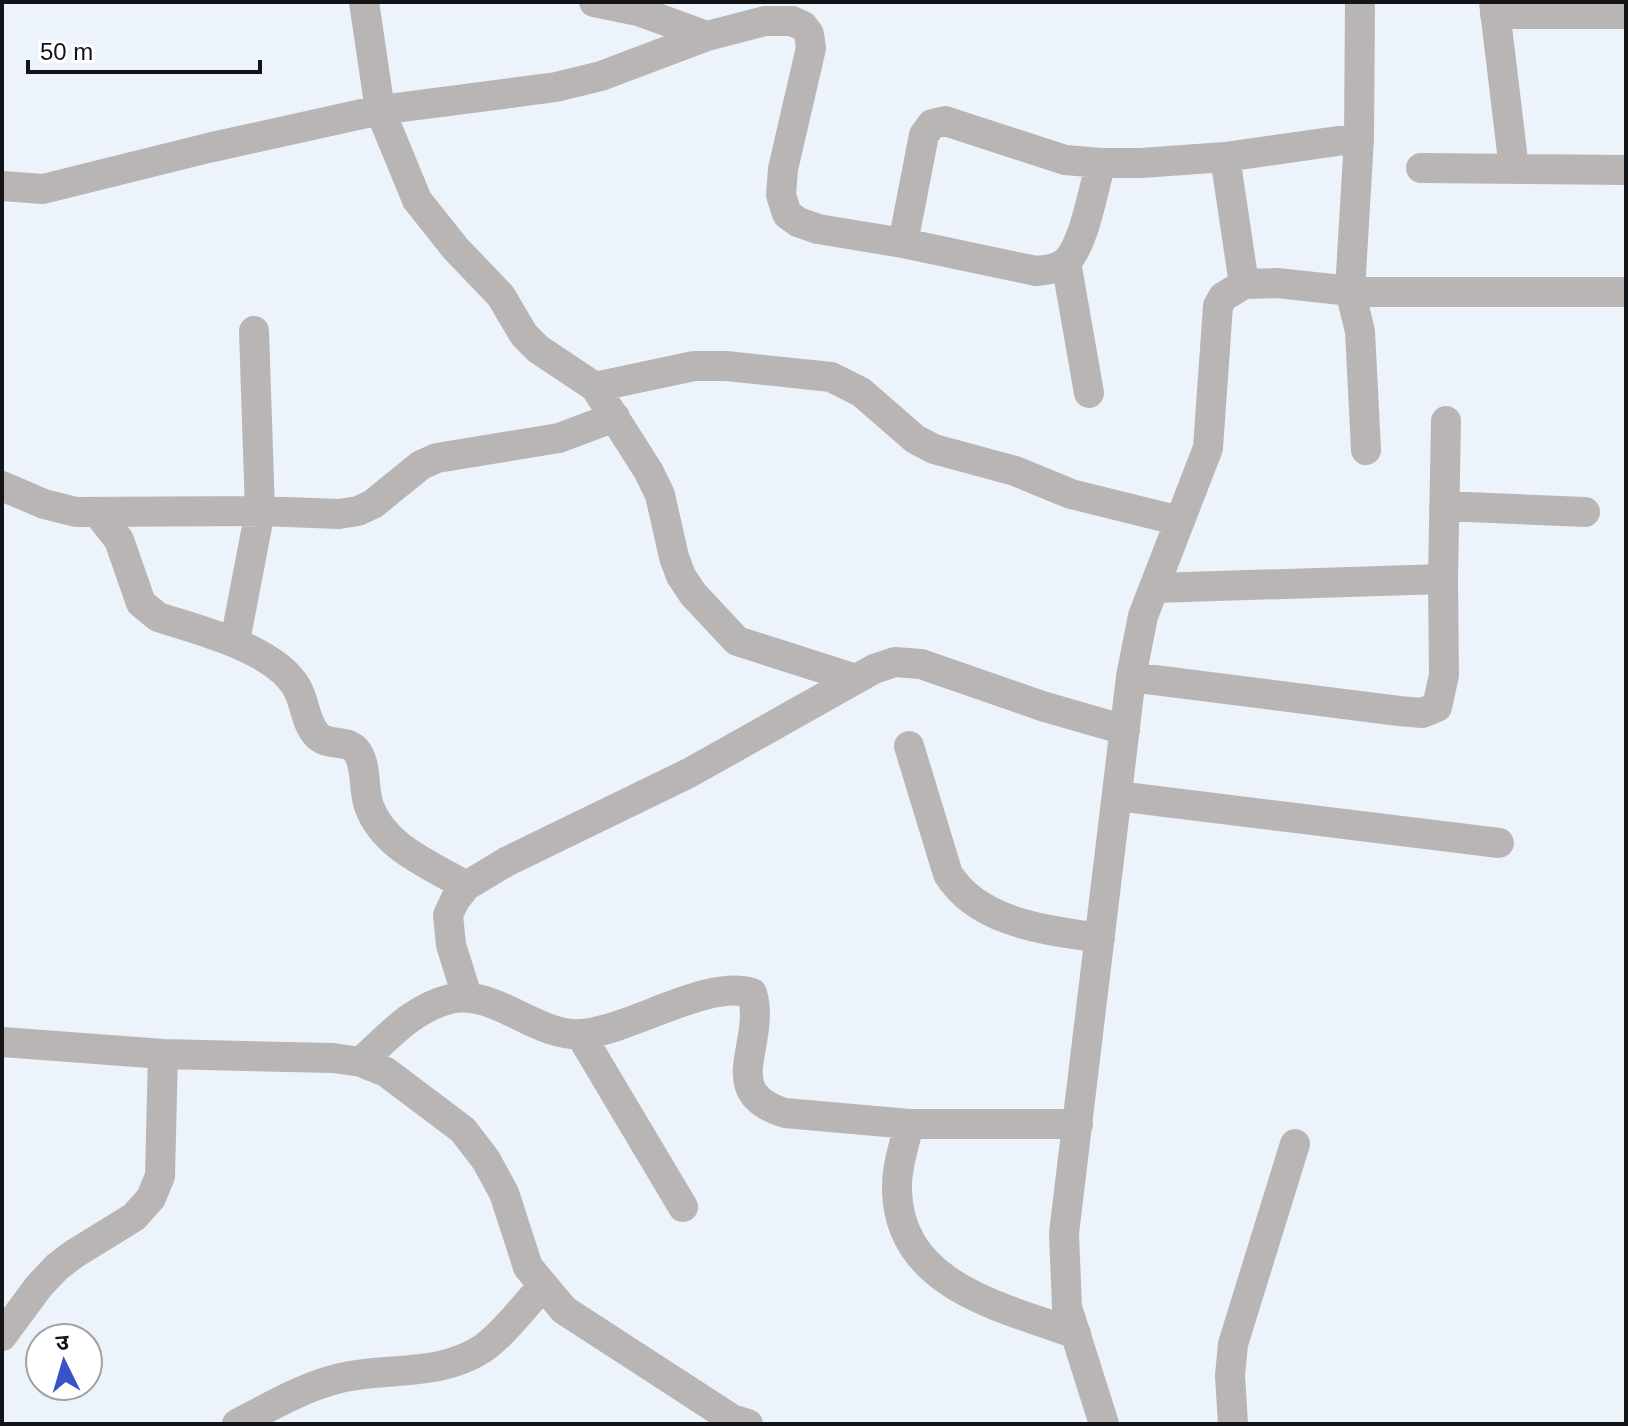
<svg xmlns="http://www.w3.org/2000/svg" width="1628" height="1426" font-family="Arial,'Noto Sans Devanagari',sans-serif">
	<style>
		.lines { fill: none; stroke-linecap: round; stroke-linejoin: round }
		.minor { stroke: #bab5b5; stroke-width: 30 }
	</style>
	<rect width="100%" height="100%" fill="#ecf3fb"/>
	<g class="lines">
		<path class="minor" d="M364 2 380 110 417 200 456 249 501 296 524 335 538 349 595 387 649 472 660 495 674 557 681 576 693 594 737 641 856 679
			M594 2 638 11 707 36
			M1360 2 1359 138 1350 291 1360 331 1366 450
			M1494 2 1514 169
			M1495 14H1626
			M1225 157 1244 284
			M1421 168 1626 170
			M2 186 43 189 208 148 380 110 556 87 601 76 707 36 765 21H792L803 26 809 34 811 48 783 169 781 195 787 214 798 222 818 229 903 243 1036 271C1047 270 1059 269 1067 261 1085 242 1093 189 1101 163
			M903 243 924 135 932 124 945 121 1065 160 1101 163H1141L1225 157 1359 138
			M1066 262 1089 393
			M595 387 694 366H726L831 377 861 392 915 439 934 449 1015 471 1071 494 1180 521
			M2 486 44 504 76 512 260 511 339 514 358 511 373 504 421 465 437 458 559 438 615 417
			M1444 506 1585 512
			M97 512 119 540 141 603 158 617C198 630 276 649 297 688 305 702 305 721 316 734 327 748 348 737 358 753 367 768 363 790 369 806 384 848 431 865 466 886
			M1154 588 1443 579
			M235 641 260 511 254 331
			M1131 677 1399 711 1422 713 1437 707 1444 675 1443 579 1446 421
			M909 746 948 874C979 924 1048 930 1100 938
			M1117 796 1499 843
			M467 996 451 945 448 915 455 900 466 886 506 862 689 773 874 669 895 662 921 664 1042 706 1125 730
			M580 1034 683 1207
			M2 1042 163 1054 333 1058 361 1062 386 1072 463 1130 486 1160 504 1193 528 1267 564 1310 732 1419 748 1424
			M361 1062C388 1037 413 1008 450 999 495 988 536 1038 583 1034 633 1029 707 979 752 993 767 1044 716 1092 785 1113L909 1124H1078
			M909 1124C904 1146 896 1169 897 1191 900 1287 1003 1307 1076 1334
			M2 1336 39 1286 57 1267 74 1254 134 1217 151 1198 160 1176 163 1054
			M237 1424C273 1405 310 1383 350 1376 395 1368 442 1375 482 1349 503 1335 525 1305 542 1287
			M1104 1424 1067 1307 1064 1233 1131 677 1143 616 1208 448 1218 306 1223 297 1244 284 1277 283 1360 292H1626
			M1233 1424 1230 1376 1233 1344 1295 1144"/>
	</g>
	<rect width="1628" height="1426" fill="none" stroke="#121417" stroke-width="8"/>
	<g transform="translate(64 1362) rotate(355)"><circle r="38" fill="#ffffff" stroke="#a0a1a2" stroke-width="2"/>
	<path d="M0-6L14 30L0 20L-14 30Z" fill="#3853c5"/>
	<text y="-12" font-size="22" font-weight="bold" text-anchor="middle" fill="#121417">उ</text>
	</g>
	<path d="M28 60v12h232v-12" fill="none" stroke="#121417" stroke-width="4"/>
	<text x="40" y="60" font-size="24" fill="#121417" stroke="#ffffff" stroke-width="6" paint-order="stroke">50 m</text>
</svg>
